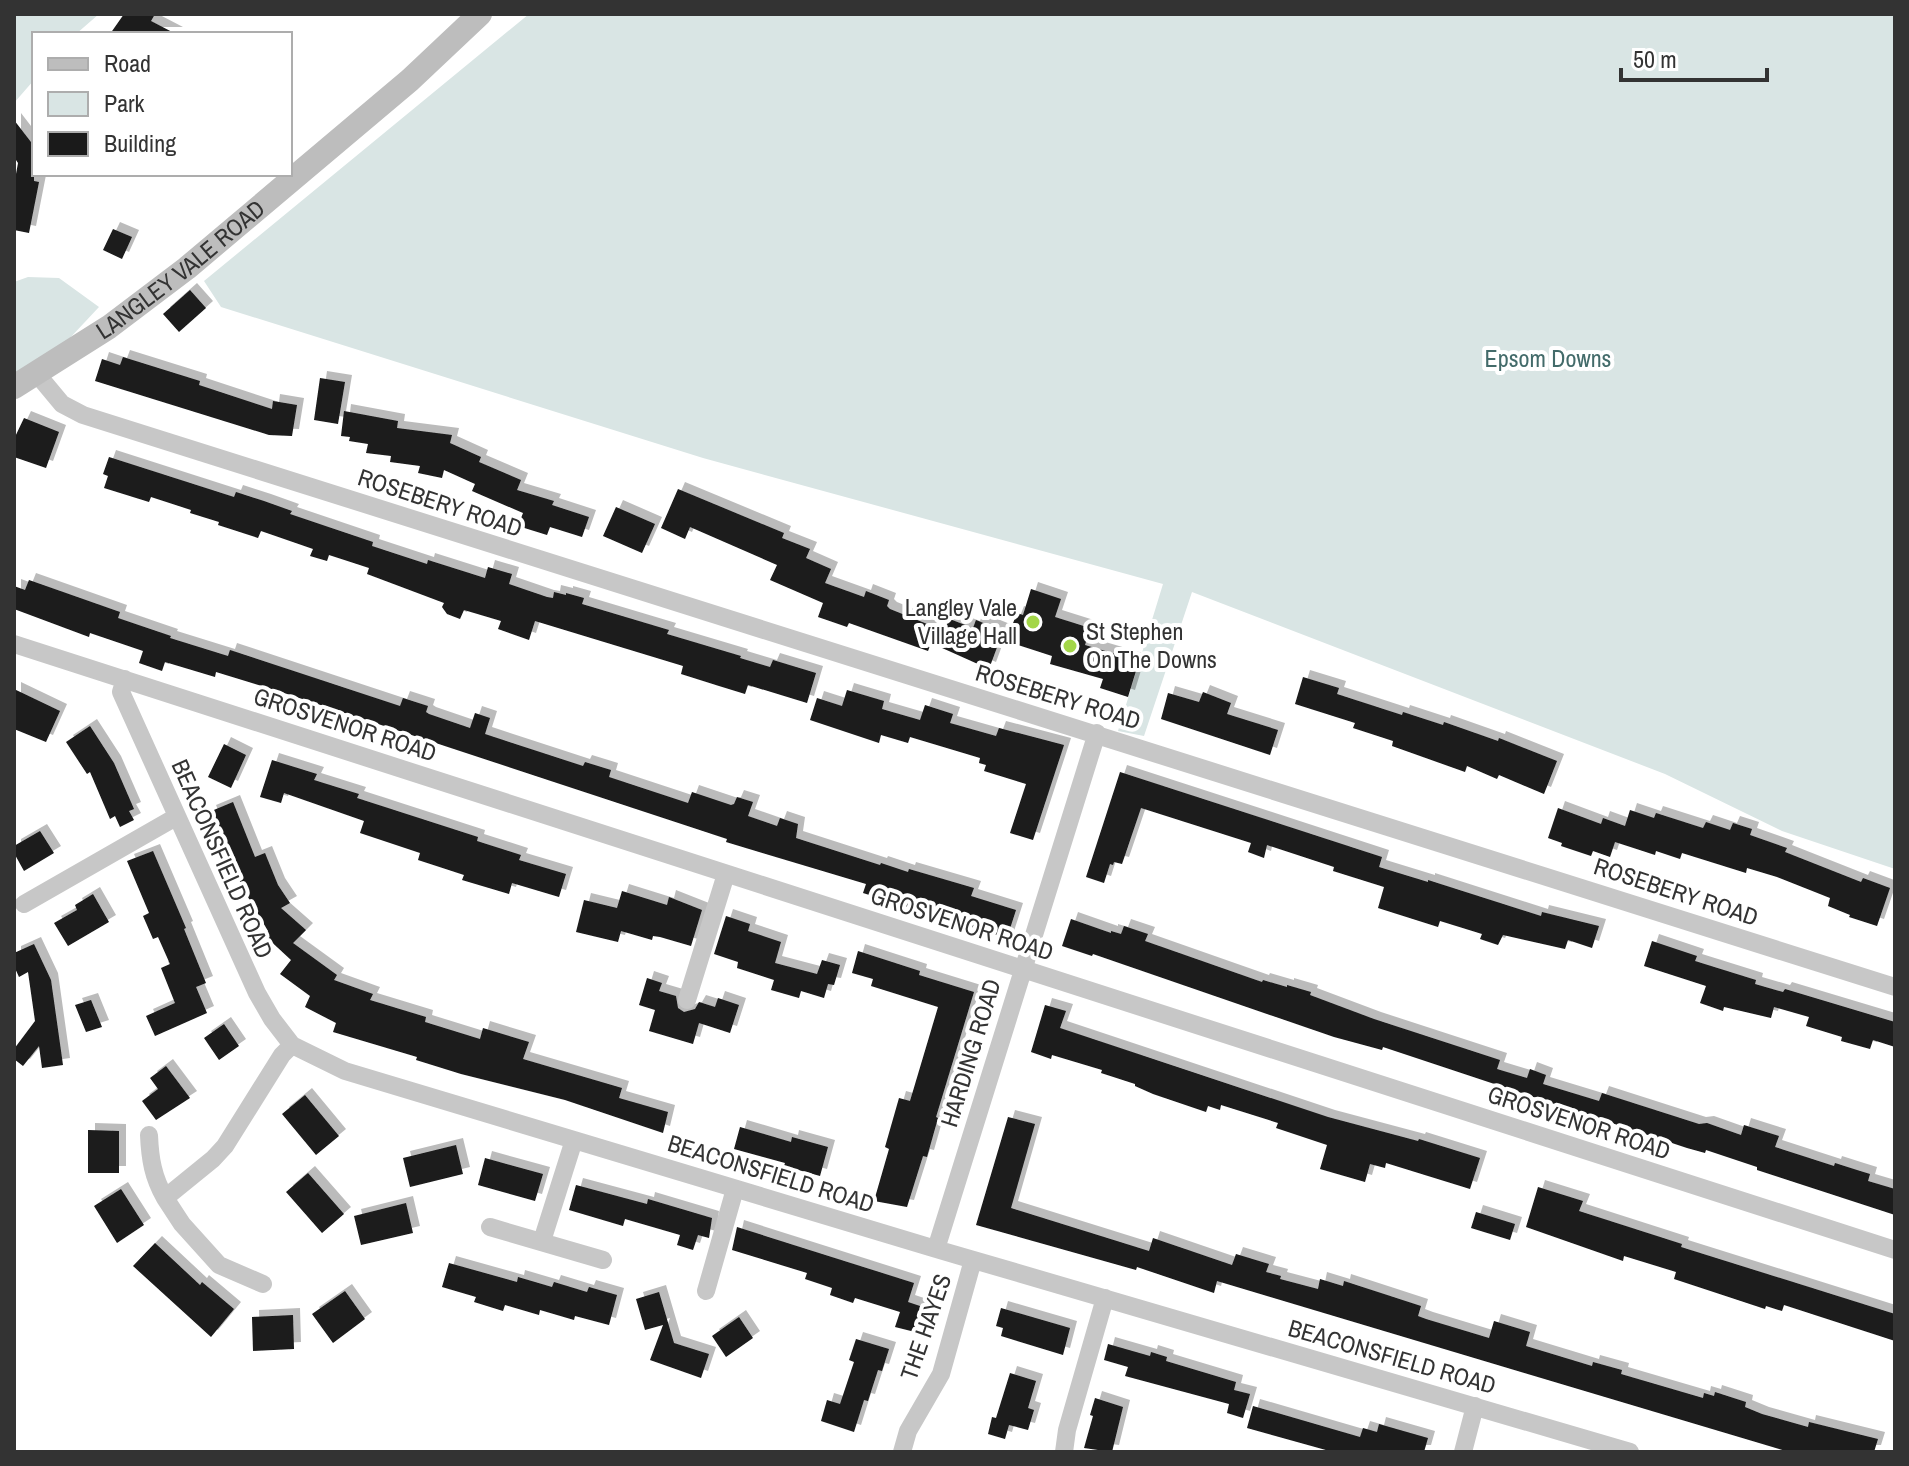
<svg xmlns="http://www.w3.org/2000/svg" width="1909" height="1466" font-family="'Archivo Narrow',sans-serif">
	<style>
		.green { fill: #d9e5e4 }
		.building { fill: #1a1a1a; filter: url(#shadow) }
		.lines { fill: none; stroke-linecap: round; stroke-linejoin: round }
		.street { stroke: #c7c7c7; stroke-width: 18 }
		.secondary { stroke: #bdbdbd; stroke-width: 24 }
		.poi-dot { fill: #a3d648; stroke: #fff; stroke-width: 3 }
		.labels { text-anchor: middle; stroke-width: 8; stroke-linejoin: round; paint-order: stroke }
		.street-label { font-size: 24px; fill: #333; stroke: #fff }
		.park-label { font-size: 24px; fill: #436b6a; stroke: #fff }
		.poi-label { font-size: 24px; fill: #333; stroke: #fff; text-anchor: end }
	</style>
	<defs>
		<filter id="shadow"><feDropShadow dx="7" dy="-7" stdDeviation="0" flood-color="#0004"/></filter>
	</defs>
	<rect width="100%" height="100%" fill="#fff"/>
	<path class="green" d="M14 14H99L76 34H34V80L14 103Z
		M529 14H1895V869L1782 831 1665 774 1192 592 1144 736 1118 731 1163 584 703 458 221 307 204 281Z
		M28 277 59 278 99 307 69 339 14 375V282Z"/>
	<path class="building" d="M124 14H155L151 21 176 34H110Z
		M14 120 34 146V181L39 182 29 233 14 230V185L18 163 14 157Z
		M113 229 132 237 122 259 103 250Z
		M190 290 206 308 179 332 163 314Z
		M123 357 200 381 199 385 272 409 273 401 297 405 292 436 269 435 95 381 102 359 120 365Z
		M320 378 345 382 338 424 314 420Z
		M344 411 398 421 397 428 452 435 450 443 481 457 479 462 521 480 517 490 554 501 552 505 589 517 582 537 550 527 547 535 518 526 523 513 472 491 475 484 444 470 442 478 418 473 420 466 390 462 391 456 366 453 368 444 349 441 350 437 341 436Z
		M24 418 59 432 46 468 14 457V439Z
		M109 457 234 497 236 492 264 501 292 511 290 514 373 542 372 546 427 564 428 560 485 578 488 567 512 574 509 584 547 597 553 598 554 592 566 595V593L584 598 582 604 669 630 667 634 741 656 740 658 770 667 773 660 816 673 807 703 748 685 745 694 719 686 681 674 683 666 535 621 529 640 498 629 501 621 464 610 460 619 447 614 442 607 444 603 367 574 369 568 329 555 327 561 310 556 313 549 261 531 258 538 218 525 219 522 190 513 191 510 151 497 149 502 104 488 108 476 103 474Z
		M678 489 784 533 782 538 810 549 806 558 831 569 825 583 864 597 866 591 889 600 887 606 890 609 942 630 947 618 973 628 976 620 1003 631 989 669 931 643 928 651 849 623 847 627 818 617 823 603 770 580 777 565 690 527 685 539 661 528Z
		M616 507 655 524 642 553 603 536Z
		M29 580 120 612 118 618 171 636 170 638 228 656 230 650 400 706 403 698 428 706 426 712 429 714 470 728 475 713 490 718 485 734 583 766 585 762 611 770 609 777 688 803 692 792 731 805 734 804 737 797 753 802 748 816 777 826 780 818 798 824 796 838 880 865 881 863 908 872 909 869 974 888 971 896 1016 910 1007 938 863 893 866 884 726 842 727 839 275 690 216 672 215 677 165 662 162 671 139 663 143 651 90 633 89 637 14 609V586L25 590Z
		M1031 589 1061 599 1055 617 1090 628 1085 645 1139 661 1128 697 1100 688 1103 679 1050 664 1052 656 1006 641 1017 613 1023 615Z
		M1303 677 1339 688 1337 694 1402 715 1403 712 1443 725 1444 722 1498 741 1499 738 1557 761 1544 794 1499 775 1497 779 1467 766 1465 772 1392 746 1393 741 1353 728 1355 723 1295 704Z
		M14 689 60 711 46 742 14 729Z
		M847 690 884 701 882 709 920 720 925 705 953 714 950 723 996 736 999 728 1064 745 1033 840 1010 833 1026 784 984 771 986 765 979 763 980 758 910 737 908 743 881 735 879 743 810 720 817 698 842 706Z
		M1203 692 1231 703 1227 714 1278 730 1270 755 1161 719 1168 693 1199 702Z
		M90 726 114 763 134 809 129 811 134 820 120 827 115 816 110 819 90 772 87 774 66 742Z
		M224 744 246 755 231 788 208 777Z
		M272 760 317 774 314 780 359 794 357 798 478 837 477 841 521 855 519 860 566 874 559 897 512 883 509 894 462 880 464 875 418 860 420 853 360 833 364 821 284 793 281 803 260 797Z
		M1120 772 1382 857 1379 867 1428 882V880L1541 916 1542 912 1599 926 1592 948 1568 940 1565 949 1503 935 1498 945 1480 939 1482 934 1440 921 1438 927 1378 908 1384 887 1333 871 1334 867 1267 845 1264 858 1248 852 1251 843 1141 808 1122 864 1114 862 1113 865 1110 864 1104 883 1086 877Z
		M233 802 255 857 265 853 278 885 290 903 281 908 306 930 293 943 337 975 334 980 373 994 370 1000 426 1017 425 1022 480 1039 483 1028 529 1042 523 1059 622 1088 619 1098 668 1112 663 1133 565 1100 461 1074 416 1060 417 1057 333 1032 336 1023 305 1007 310 996 280 974 291 960 264 935 268 931 245 892 221 842 209 812Z
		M1558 808 1601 824 1603 818 1625 826 1630 810 1654 818 1656 813 1703 828 1706 822 1730 830 1733 823 1752 829 1750 835 1787 848 1785 852 1861 882 1863 878 1890 888 1877 926 1849 917 1850 915 1828 906 1830 898 1777 877 1747 868 1746 873 1682 853 1680 859 1656 851 1655 855 1615 842 1610 857 1593 851 1591 856 1561 846 1562 843 1548 838Z
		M40 831 54 853 24 871 14 853V846Z
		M153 851 186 928 184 929 206 983 196 987 207 1013 155 1036 146 1016 175 1003 161 968 170 964 158 937 153 939 143 916 149 913 127 861Z
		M622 891 667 905 669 897 702 910 691 946 660 937 653 936 652 940 621 931 618 942 576 932 584 900 617 908Z
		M93 894 109 922 68 946 54 923 77 910 75 905Z
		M726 916 750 924 748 931 781 942 775 963 817 974 822 960 840 965 834 985 828 984 824 998 801 991 799 998 771 990 774 980 737 968 738 962 714 954Z
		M1071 919 1111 933V931L1121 934 1124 926 1148 934 1145 941 1262 982 1263 980 1287 987V985L1311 992 1310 995 1374 1019 1500 1060 1497 1069 1527 1078 1530 1069 1546 1075 1543 1084 1599 1101 1602 1093 1699 1124 1707 1123 1741 1135 1744 1125 1779 1136 1775 1147 1834 1166 1835 1163 1857 1170 1870 1174 1868 1181 1895 1189V1215L1757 1170V1167L1706 1150 1705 1153 1687 1148 1383 1047 1382 1050 1334 1037 1093 954 1092 956 1062 946Z
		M1652 941 1697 956 1695 961 1756 980 1755 984 1783 992 1785 989 1895 1022V1047L1873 1040 1870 1049 1841 1041 1842 1037 1806 1026 1809 1017 1774 1007 1771 1018 1724 1007 1723 1011 1700 1003 1706 986 1644 966Z
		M34 944 51 980 63 1065 42 1068 39 1046 23 1066 14 1059V1049L35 1021 28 972 19 977 14 966V953Z
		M858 951 920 971 919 975 974 992 936 1117 938 1118 927 1157 923 1156 907 1207 874 1201 889 1149 885 1147 899 1098 910 1101 938 1007 871 986 873 979 852 973Z
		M647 978 662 983 659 991 676 996 678 1008 684 1012 695 1009 699 1002 715 1007 718 998 739 1005 730 1033 699 1023 693 1044 649 1031 655 1010 639 1005Z
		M91 1000 102 1027 86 1032 75 1005Z
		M1045 1005 1066 1011 1060 1028 1328 1117 1418 1141 1419 1139 1480 1158 1470 1189 1386 1163 1385 1168 1370 1164 1365 1182 1320 1169 1327 1145 1276 1128 1278 1123 1221 1105 1220 1110 1208 1106 1206 1112 1153 1094 1135 1086V1084L1101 1073 1102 1070 1052 1055 1051 1059 1031 1052Z
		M224 1024 239 1046 219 1060 204 1038Z
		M166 1066 190 1098 156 1120 142 1101 158 1089 150 1078Z
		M305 1095 339 1136 316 1155 282 1114Z
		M1008 1117 1035 1124 1011 1208 1149 1251 1153 1238 1232 1265 1236 1254 1269 1264 1266 1272 1281 1276 1280 1279 1318 1289 1320 1279 1343 1286 1344 1281 1421 1306 1418 1316 1426 1319 1489 1338 1494 1321 1530 1332 1526 1346 1592 1366 1593 1362 1622 1370 1621 1374 1703 1398 1704 1393 1714 1396 1715 1392 1746 1402 1745 1407 1762 1414 1808 1427 1809 1422 1878 1439 1874 1452H1789L1217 1281 1214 1293 1137 1267 1136 1270 976 1225Z
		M740 1127 791 1142 792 1137 828 1147 820 1176 784 1166 785 1163 734 1149Z
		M88 1130 119 1131V1173H88Z
		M456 1145 463 1174 410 1187 403 1158Z
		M485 1158 543 1174 535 1201 478 1185Z
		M308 1173 344 1214 322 1233 286 1192Z
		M576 1185 647 1204 648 1199 712 1218 709 1238 698 1235 693 1250 677 1245 680 1235 625 1219 623 1226 569 1210Z
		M1538 1187 1583 1201 1579 1211 1682 1244 1681 1247 1895 1314V1341L1784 1305 1782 1311 1766 1306 1765 1309 1674 1279 1676 1272 1624 1256 1623 1261 1526 1227Z
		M121 1189 144 1225 117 1243 94 1206Z
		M406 1203 413 1233 361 1245 354 1216Z
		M1476 1212 1515 1224 1510 1240 1471 1228Z
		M737 1227 914 1283 908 1302 923 1307 915 1332 895 1327 900 1312 855 1298 853 1303 830 1295 832 1288 805 1279 807 1273 732 1250Z
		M155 1243 200 1285 202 1282 234 1309 211 1337 133 1266Z
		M449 1263 517 1282 518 1277 552 1287 554 1282 587 1292 589 1287 617 1295 609 1325 575 1316 574 1320 540 1310 539 1315 505 1305 503 1311 474 1302 476 1297 442 1287Z
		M345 1291 365 1319 333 1343 312 1314Z
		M659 1292 674 1343 709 1354 701 1378 650 1360 663 1325 645 1330 636 1299Z
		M1001 1308 1070 1328 1063 1355 1001 1336 1003 1328 996 1326Z
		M293 1315 294 1349 253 1351 252 1317Z
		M739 1317 753 1338 726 1357 712 1336Z
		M856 1339 889 1349 882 1371 878 1370 868 1401 864 1400 854 1432 821 1421 827 1400 840 1404 854 1362 849 1360Z
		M1108 1344 1150 1356 1151 1352 1167 1357 1166 1361 1236 1382 1234 1390 1250 1394 1243 1418 1227 1413 1229 1404 1125 1376 1128 1367 1104 1360Z
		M1010 1373 1036 1381 1028 1408 1034 1410 1028 1430 1009 1425 1005 1439 988 1434 992 1417 996 1418Z
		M1095 1398 1123 1407 1112 1452 1084 1448 1093 1416 1090 1415Z
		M1253 1406 1360 1437 1363 1428 1377 1432 1379 1424 1428 1438 1424 1452H1333L1247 1428Z"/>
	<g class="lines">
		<path class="street" d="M37 374 62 404 83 415 1895 987
			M14 644 1895 1250
			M125 679 121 692 257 993 272 1019 292 1045 345 1071 936 1249 1630 1452
			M24 904 176 817
			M687 1000 726 874
			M149 1135C150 1159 153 1177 165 1198
			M490 1227 603 1260
			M542 1241 574 1140
			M936 1249 1097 733
			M263 1284 219 1265 182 1224 165 1198 213 1159 225 1146 282 1055 292 1045
			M706 1291 735 1189
			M902 1452 908 1431 941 1374 973 1260
			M1064 1452 1067 1430 1105 1298
			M1463 1452 1475 1406"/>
		<path class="secondary" id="s1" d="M14 387 109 327 187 268 410 80 480 14"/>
	</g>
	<g class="poi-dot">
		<circle cx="1033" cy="622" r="8"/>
		<circle cx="1070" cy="646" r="8"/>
	</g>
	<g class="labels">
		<g class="street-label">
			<text dy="8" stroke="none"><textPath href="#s1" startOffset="204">LANGLEY VALE ROAD</textPath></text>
			<text transform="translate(440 503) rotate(18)" y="8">ROSEBERY ROAD</text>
			<text transform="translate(1058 697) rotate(17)" y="8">ROSEBERY ROAD</text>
			<text transform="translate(345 725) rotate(18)" y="8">GROSVENOR ROAD</text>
			<text transform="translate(222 859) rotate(66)" y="8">BEACONSFIELD ROAD</text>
			<text transform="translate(1676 892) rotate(18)" y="8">ROSEBERY ROAD</text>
			<text transform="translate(962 924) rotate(18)" y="8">GROSVENOR ROAD</text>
			<text transform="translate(971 1053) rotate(-73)" y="8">HARDING ROAD</text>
			<text transform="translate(1579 1123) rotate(18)" y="8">GROSVENOR ROAD</text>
			<text transform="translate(771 1174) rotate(17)" y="8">BEACONSFIELD ROAD</text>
			<text transform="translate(926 1327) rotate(-71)" y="8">THE HAYES</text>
			<text transform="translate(1392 1357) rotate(16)" y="8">BEACONSFIELD ROAD</text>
		</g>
		<g class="park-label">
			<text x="1548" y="367">Epsom Downs</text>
		</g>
		<g class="poi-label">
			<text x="1017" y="616">Langley Vale<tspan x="1017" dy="28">Village Hall</tspan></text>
			<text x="1086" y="640" text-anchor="start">St Stephen<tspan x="1086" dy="28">On The Downs</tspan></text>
		</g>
	</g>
	<rect width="1909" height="1466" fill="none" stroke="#333333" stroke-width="32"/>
	<rect x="32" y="32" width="260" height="144" fill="#ffffff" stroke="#adadad" stroke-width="2"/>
	<rect x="48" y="58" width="40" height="12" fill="#bdbdbd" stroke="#adadad" stroke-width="2"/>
	<text x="104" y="72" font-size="24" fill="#333333">Road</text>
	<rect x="48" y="92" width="40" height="24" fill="#d9e5e4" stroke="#adadad" stroke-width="2"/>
	<text x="104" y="112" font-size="24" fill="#333333">Park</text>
	<rect x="48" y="132" width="40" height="24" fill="#1a1a1a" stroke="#adadad" stroke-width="2"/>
	<text x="104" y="152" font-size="24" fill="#333333">Building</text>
	<path d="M1621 68v12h146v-12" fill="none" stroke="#333333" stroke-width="4"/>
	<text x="1633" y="68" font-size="24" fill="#333333" stroke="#ffffff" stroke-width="6" paint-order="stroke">50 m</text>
</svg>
